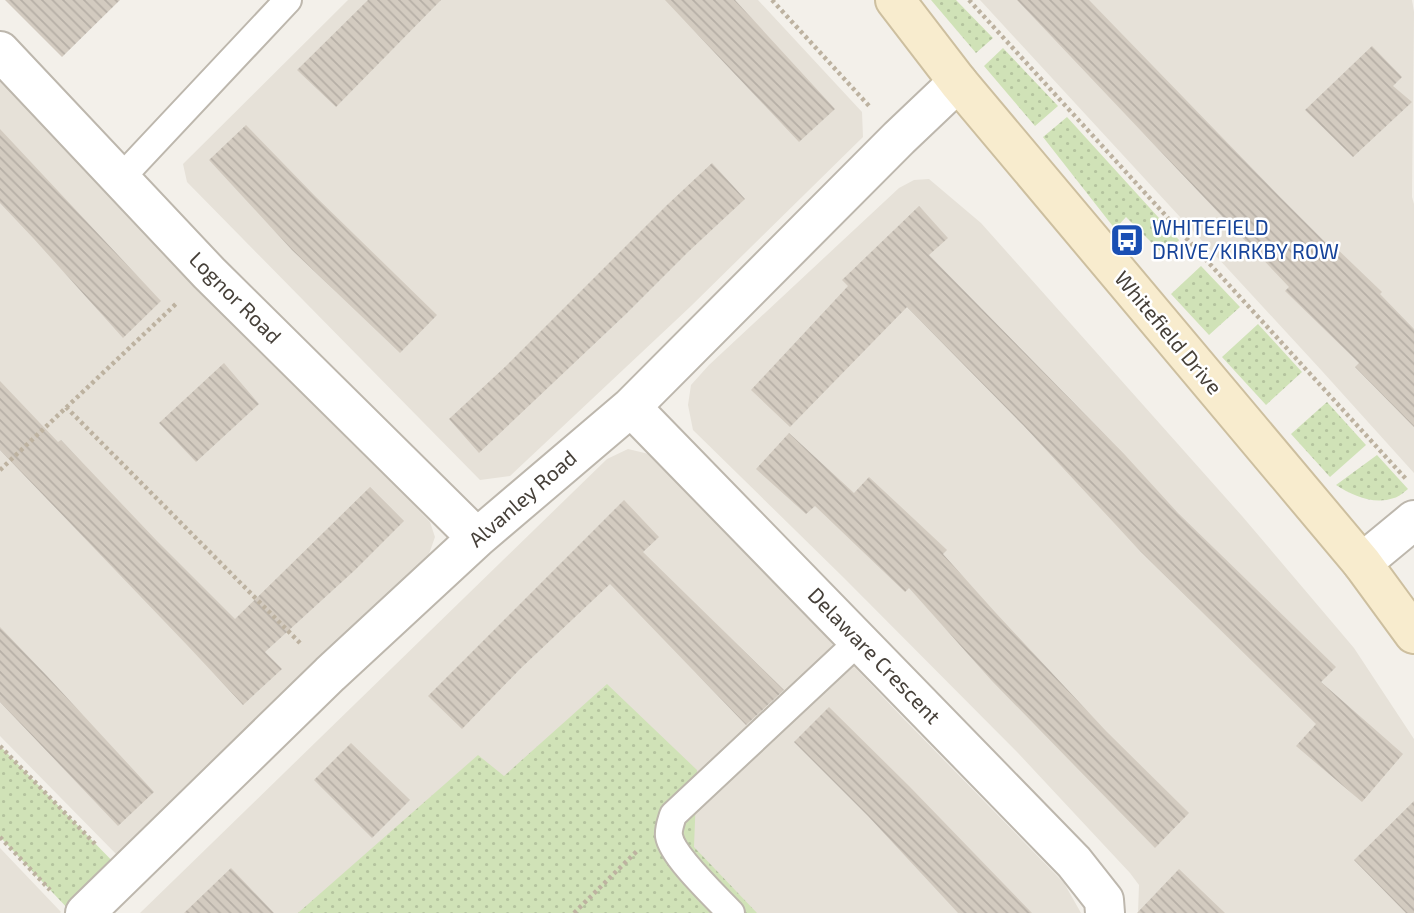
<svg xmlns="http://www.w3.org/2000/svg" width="1414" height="913" font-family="'Exo 2',sans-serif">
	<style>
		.residential { fill: #e6e1d8 }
		.grass { fill: url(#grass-dots) }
		.building { fill: url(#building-back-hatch) }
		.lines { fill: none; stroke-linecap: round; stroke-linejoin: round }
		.service-casing { stroke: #bdb7ad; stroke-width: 30 }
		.minor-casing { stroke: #bdb7ad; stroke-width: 42 }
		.secondary-casing { stroke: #cdbf9f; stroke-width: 42 }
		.path { stroke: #bdb2a0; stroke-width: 4.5; stroke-dasharray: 3.5 3.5; stroke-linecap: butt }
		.service { stroke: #fff; stroke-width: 26 }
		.minor { stroke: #fff; stroke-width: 38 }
		.secondary { stroke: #f8ecce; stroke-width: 38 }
		.labels { text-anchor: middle; stroke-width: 5; stroke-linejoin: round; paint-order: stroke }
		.transit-label { font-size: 21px; fill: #164399; stroke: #fff; text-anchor: start }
		.street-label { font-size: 21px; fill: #464039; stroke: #fff }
	</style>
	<defs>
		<pattern id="grass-dots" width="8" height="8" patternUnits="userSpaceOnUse" patternTransform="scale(1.75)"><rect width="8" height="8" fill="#d0e2b7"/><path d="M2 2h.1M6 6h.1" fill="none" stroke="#b4c39e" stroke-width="1.8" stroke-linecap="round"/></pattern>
		<pattern id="building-back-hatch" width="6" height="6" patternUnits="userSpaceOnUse" patternTransform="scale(1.75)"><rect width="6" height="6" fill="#d3cbc0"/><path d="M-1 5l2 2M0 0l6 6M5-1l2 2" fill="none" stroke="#b6afa6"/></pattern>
	</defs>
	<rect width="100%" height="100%" fill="#f3f0ea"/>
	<path class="residential" d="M348 0H758L862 112 863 137 690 307 510 476 480 480 187 182 183 164Z
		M980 0H1412L1414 12 1412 197 1414 204V473L1322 371Z
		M0 77 325 417 408 499 430 522 435 537 429 554 272 707 120 858 0 736Z
		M929 179 981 223 1242 516 1354 648 1414 739V913H1138L1139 885 1130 873 1018 753 844 578 693 430 688 405 691 385 709 365 899 188 914 180Z
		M628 449 653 455 902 717 1064 883 1081 913H140L607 459Z
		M0 848 61 912 60 913H0Z"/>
	<path class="grass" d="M931 0H956L993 38 976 53Z
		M1003 48 1058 106 1035 126 984 66Z
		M1067 117 1179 240 1164 255 1126 217 1115 229 1043 137Z
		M1201 266 1240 307 1209 335 1171 294Z
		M1258 324 1302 372 1266 405 1222 357Z
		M1327 402 1366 445 1330 477 1291 434Z
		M1377 455 1408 489C1404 492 1399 497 1394 498 1374 505 1353 496 1336 485Z
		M607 684 697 770 694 847 757 913H298L478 755 504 776Z
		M0 746 125 874 72 913 0 837Z"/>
	<path class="building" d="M5 0H120L62 57Z
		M368 0H441L336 107 297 70Z
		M665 0H735L835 109 799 142Z
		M1017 0H1089L1280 197 1329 246 1331 243 1382 292 1380 294 1414 329V427L1355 367 1359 363 1285 291 1289 287Z
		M1372 46 1402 77 1393 86 1412 102 1353 157 1305 110Z
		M246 125 315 196 437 315 400 353 292 250 209 160Z
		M0 129 161 301 123 338 34 239 0 203Z
		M712 163 745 199 688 252 626 314 479 453 449 419 506 366 667 205Z
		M919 206 948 238 929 255 1125 455 1178 513 1336 667 1321 682 1403 754 1362 802 1296 746 1316 724 1141 552 1023 425 907 307 790 427 751 390 848 286 842 280Z
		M224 363 259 404 196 462 159 423Z
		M0 381 58 442 61 440 157 541 235 619 370 487 404 521 355 570 265 652 282 669 243 705 187 645 0 450Z
		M789 433 854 493 869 477 930 534 947 550 943 554 995 612 1106 731 1189 813 1155 848 992 681 909 588 905 592 815 506 806 514 756 469Z
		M624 500 659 537 643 552 784 690 746 725 610 584 520 669 462 729 428 696Z
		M0 627 47 676 154 792 118 826 0 702Z
		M829 707 909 786 1032 913H958L868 816 794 742Z
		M351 743 410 800 372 838 314 780Z
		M1414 801V913H1406L1354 860Z
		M231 868 274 913H184Z
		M1179 869 1225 913H1137Z"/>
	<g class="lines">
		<g class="service-casing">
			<path id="service" d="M120 179 288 0
				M731 913C716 897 672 856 669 836 668 829 671 822 673 815L859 641"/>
		</g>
		<g class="minor-casing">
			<path id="minor" d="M0 51 209 273 477 538
				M631 407 1074 862 1104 900 1105 913
				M1362 563 1414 520
				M85 913 330 674 477 538 631 407 899 138 958 82"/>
		</g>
		<g class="secondary-casing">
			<path id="secondary" d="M895 0 958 82 1362 563 1414 634"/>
		</g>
		<path class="path" d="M772 0 870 107
			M969 0 1406 479
			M66 407 300 643
			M0 470 178 302
			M0 746 97 846
			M0 837 50 890
			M574 913 638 850"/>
		<use href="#service" class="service"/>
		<use href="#minor" class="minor"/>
		<use href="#secondary" class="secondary"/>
	</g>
	<defs>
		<g id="bus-square" transform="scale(1.75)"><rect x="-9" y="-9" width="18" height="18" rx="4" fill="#1a4fb4" stroke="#fff"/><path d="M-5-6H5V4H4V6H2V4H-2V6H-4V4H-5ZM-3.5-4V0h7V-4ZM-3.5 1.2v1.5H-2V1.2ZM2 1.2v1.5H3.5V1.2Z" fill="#fff"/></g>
	</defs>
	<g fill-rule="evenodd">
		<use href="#bus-square" x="1127" y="240"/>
	</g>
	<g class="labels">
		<g class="transit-label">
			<text x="1152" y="235">WHITEFIELD<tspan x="1152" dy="24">DRIVE/KIRKBY ROW</tspan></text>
		</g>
		<g class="street-label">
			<text transform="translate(235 298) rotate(45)" y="7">Lognor Road</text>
			<text transform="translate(1168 333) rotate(50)" y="7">Whitefield Drive</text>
			<text transform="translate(523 499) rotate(-41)" y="7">Alvanley Road</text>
			<text transform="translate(874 656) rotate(46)" y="7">Delaware Crescent</text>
		</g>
	</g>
</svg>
